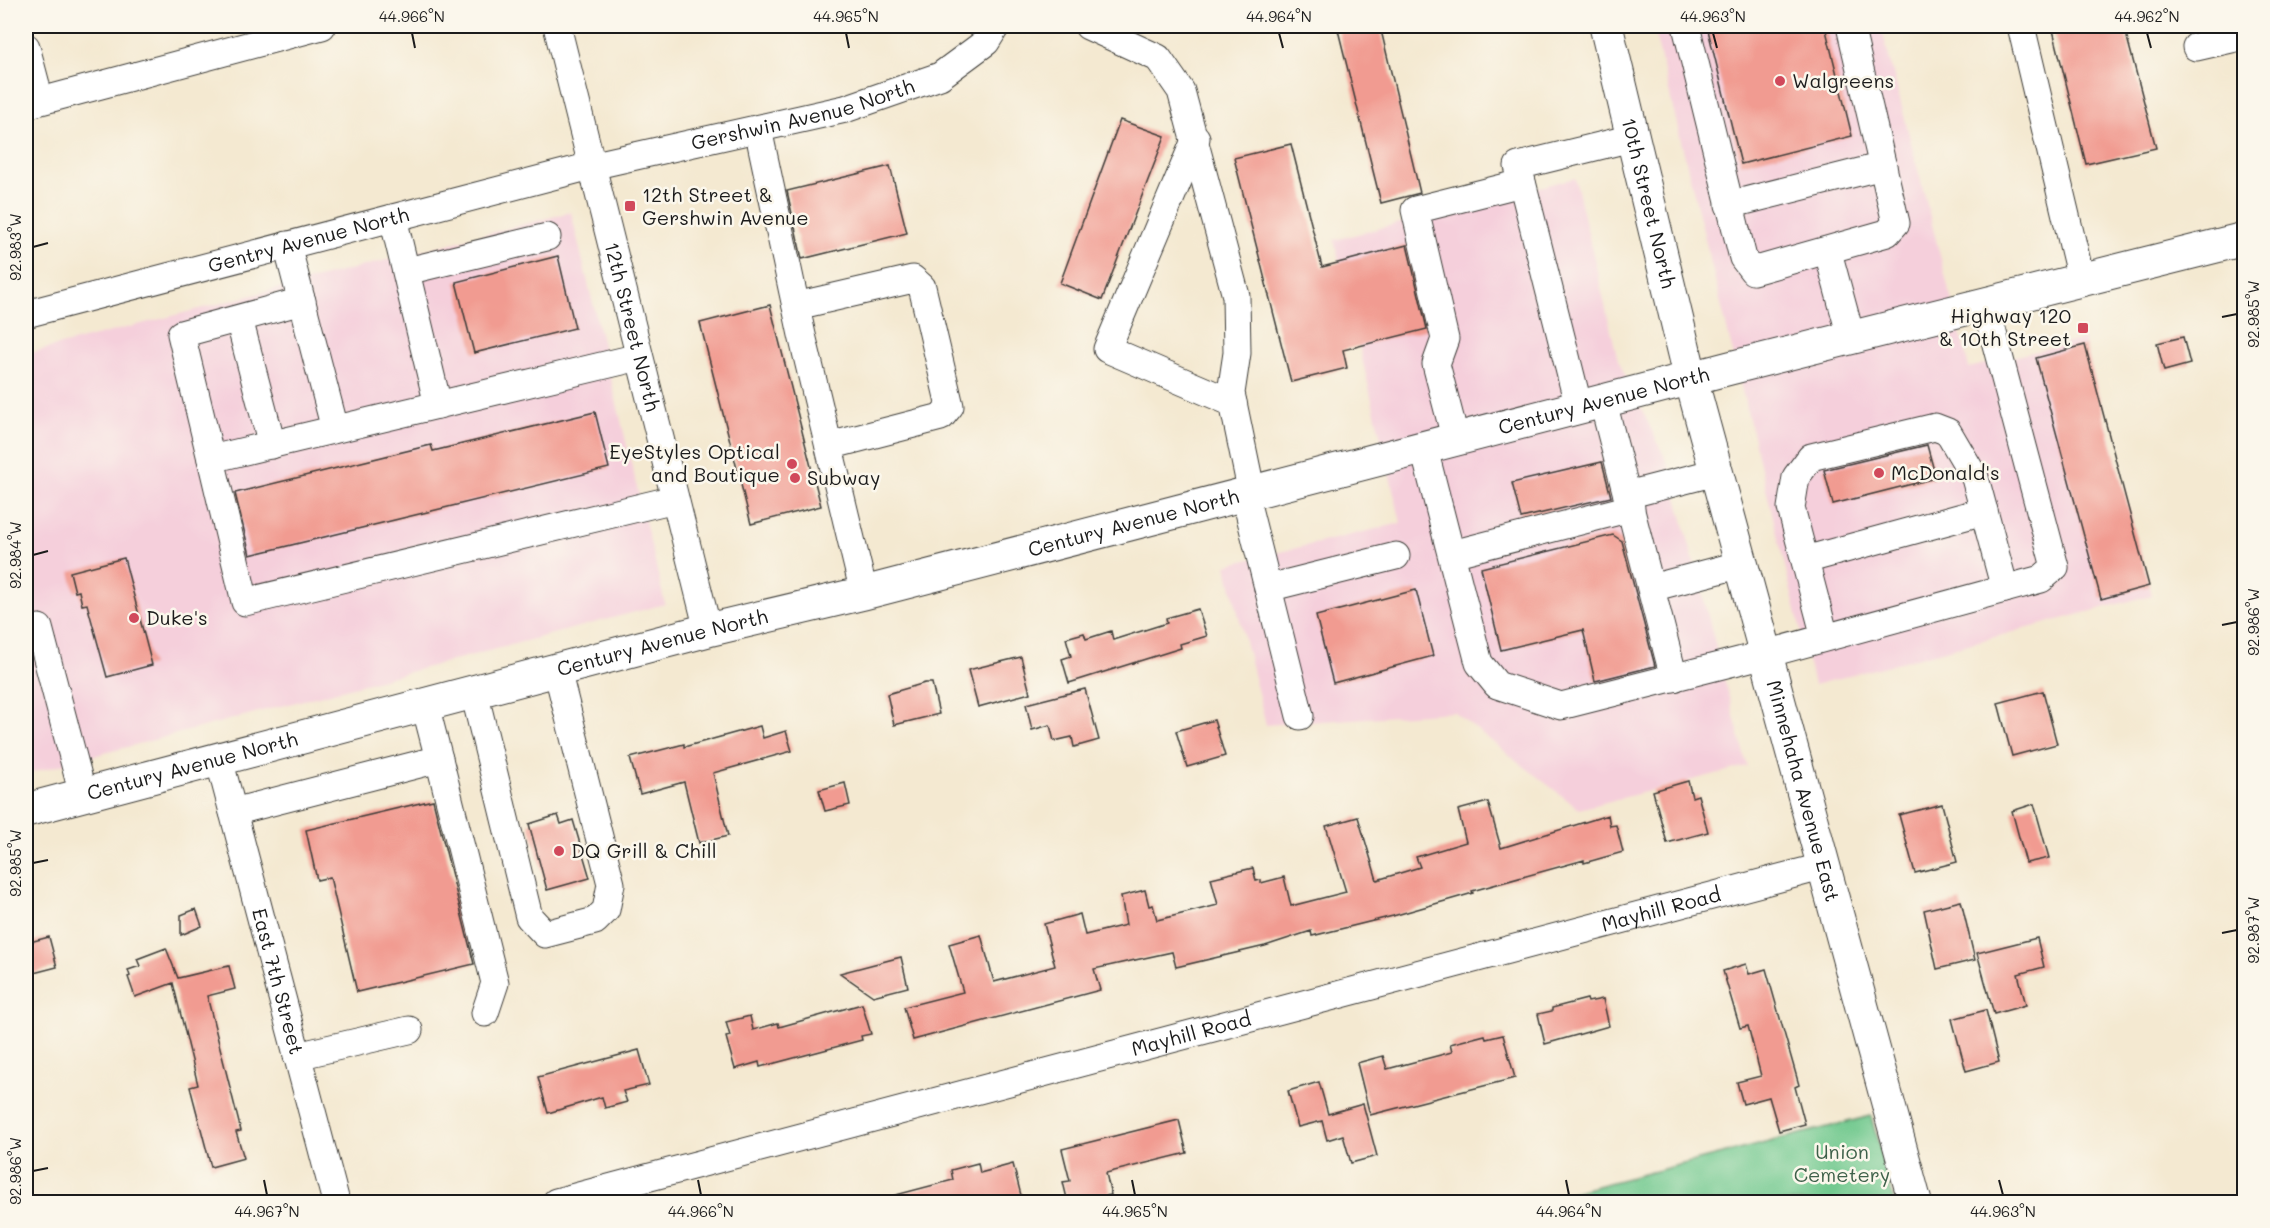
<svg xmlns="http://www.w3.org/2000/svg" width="2270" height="1228" font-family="Mali,sans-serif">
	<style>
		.built { fill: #f5cfdb }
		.green { fill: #72c98f; stroke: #477256; stroke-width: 1.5 }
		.building { fill: #f19b91 }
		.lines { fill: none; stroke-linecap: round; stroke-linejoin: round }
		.minor-casing { stroke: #3c3b37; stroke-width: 29 }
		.major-casing { stroke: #3c3b37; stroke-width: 35 }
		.minor { stroke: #fff; stroke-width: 27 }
		.major { stroke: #fff; stroke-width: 33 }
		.ticks { fill: none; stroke: #1c1c1c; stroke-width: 2 }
		.poi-dot { fill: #d1495b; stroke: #fbf7ec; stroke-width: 2 }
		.labels { text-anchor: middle; stroke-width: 5; stroke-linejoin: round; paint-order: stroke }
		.poi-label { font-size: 20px; fill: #1c1c1c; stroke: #fbf7ec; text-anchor: start }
		.street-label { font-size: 20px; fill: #1c1c1c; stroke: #fbf7ec }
		.park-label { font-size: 20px; fill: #3e614a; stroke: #fbf7ec }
		.neatline { fill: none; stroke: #1c1c1c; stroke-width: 2 }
		.ticks-label { font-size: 15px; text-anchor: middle; fill: #1c1c1c }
	</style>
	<rect width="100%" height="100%" fill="#fbf7ec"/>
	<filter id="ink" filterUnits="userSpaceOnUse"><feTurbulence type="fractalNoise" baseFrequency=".0167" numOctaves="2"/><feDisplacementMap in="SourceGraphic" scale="12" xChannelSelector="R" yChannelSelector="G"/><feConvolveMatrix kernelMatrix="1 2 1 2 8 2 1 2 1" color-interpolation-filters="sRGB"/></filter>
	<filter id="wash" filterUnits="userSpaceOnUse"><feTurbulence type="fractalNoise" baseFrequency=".008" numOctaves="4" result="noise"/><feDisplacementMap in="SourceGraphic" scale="24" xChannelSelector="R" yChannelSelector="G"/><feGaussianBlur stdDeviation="1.35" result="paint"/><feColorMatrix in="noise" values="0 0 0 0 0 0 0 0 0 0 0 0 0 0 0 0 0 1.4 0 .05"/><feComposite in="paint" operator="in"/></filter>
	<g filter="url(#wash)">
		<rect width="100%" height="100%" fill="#f4e9d1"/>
		<path class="built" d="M1653 26H1881L1969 368 2084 339 2152 595 1814 685Z
			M1575 178 1618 360 1669 466 1747 766 1579 809 1454 712 1266 725 1226 565 1401 523 1334 240Z
			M571 212 665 604 26 774V354Z"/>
		<path class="green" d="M1871 1116 1894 1202H1533H1534Z"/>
		<g id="blocks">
			<path class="building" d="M1337 26H1380L1420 193 1381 203Z
				M1707 26H1825L1852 136 1741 164Z
				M2052 26H2124L2156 148 2086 164Z
				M1120 120 1165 136 1102 300 1060 283Z
				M1291 144 1322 267 1407 245 1427 329 1343 350 1347 368 1291 382 1234 158Z
				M890 166 907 233 802 259 787 191Z
				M558 256 575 328 474 353 456 282Z
				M770 305 821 506 751 524 700 323Z
				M2183 337 2190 364 2164 371 2157 343Z
				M2085 345 2149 586 2101 599 2036 358Z
				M595 412 609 468 250 555 235 493 431 445 433 451Z
				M1927 445 1936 478 1833 504 1824 470Z
				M1602 462 1611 497 1521 518 1512 483Z
				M1613 535 1622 541 1655 666 1595 681 1583 630 1501 650 1481 568Z
				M124 558 152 665 107 677 87 604 82 605 79 591 75 592 70 572Z
				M1416 590 1433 656 1333 683 1316 616Z
				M1198 609 1207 636 1180 644 1181 648 1069 683 1062 659 1071 656 1066 638 1084 633 1086 639 1111 631 1113 640 1167 623 1166 618Z
				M1021 657 1030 693 978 707 968 670Z
				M925 683H932L939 714 894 725 887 694Z
				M1085 689 1099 740 1074 747 1072 737 1054 741 1050 725 1032 730 1026 704Z
				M2043 691 2057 744 2012 756 1998 703Z
				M1214 720 1225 756 1187 767 1176 731Z
				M760 726 763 738 786 731 792 751 713 773 728 836 699 843 684 782 640 794 630 758 684 744V747Z
				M1688 781 1692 797 1698 795 1708 832 1667 843 1653 791Z
				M845 783 850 805 825 811 819 790Z
				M433 800 474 964 357 992 330 877 317 880 306 830Z
				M1488 802 1501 848 1608 815 1610 826 1616 825 1623 852 1584 863V860L1472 891 1473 893 1393 916 1312 936 1311 931 1265 946 1176 967 1172 952 1094 969 1100 990 913 1040 904 1007 963 992 949 944 981 935 994 982 1055 966 1044 924 1080 914 1085 935 1126 925 1121 896 1145 890 1149 906 1153 905 1157 920 1218 905 1211 878 1253 868 1256 881 1261 880V883L1284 877 1291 906 1346 892 1326 826 1358 817 1377 880 1420 867 1416 857 1466 842 1458 810Z
				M1942 804 1957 862 1915 873 1899 815Z
				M2034 804 2049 858 2026 863 2012 811Z
				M558 815 561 824 573 820 590 878 547 890 529 824Z
				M1961 901 1975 960 1937 969 1924 910Z
				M196 909 202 926 181 935V915Z
				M49 937 57 967 26 975V943Z
				M2037 938 2044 967 2018 974 2026 1005 1994 1014 1977 953Z
				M166 948 178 978 229 966 235 989 207 996 241 1131 236 1132 244 1158 211 1167 190 1087 198 1085 173 983 135 997 128 977 130 976 128 970 140 966 137 959Z
				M901 957 908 987 873 996 840 973Z
				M1746 964 1749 974 1766 969 1799 1085 1795 1087 1805 1124 1779 1131 1769 1097 1743 1104 1737 1082 1761 1076 1748 1026 1740 1028 1723 971Z
				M1587 999 1588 1002 1603 999 1609 1026 1545 1044 1538 1014 1552 1011V1008Z
				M862 1004 871 1034 861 1036 862 1040 760 1067 759 1062 735 1069 726 1037 730 1036 726 1022 750 1016 753 1030 778 1023 779 1027Z
				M1986 1010 1999 1062 1966 1071 1952 1019Z
				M1485 1035 1486 1039 1503 1035 1515 1078 1370 1115 1357 1063 1383 1056 1387 1069 1452 1052 1450 1044Z
				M639 1050 649 1085 623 1091 627 1102 605 1108 602 1097 548 1113 538 1077Z
				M1319 1082 1328 1114 1363 1104 1377 1156 1351 1163 1343 1135 1327 1140 1322 1121 1298 1127 1288 1091Z
				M1179 1120 1187 1153 1106 1173 1111 1195 1068 1203 1063 1182 1070 1181 1062 1149Z
				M978 1163 980 1173 1013 1164 1023 1203H893L892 1196 953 1180 951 1170Z"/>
		</g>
	</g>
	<g filter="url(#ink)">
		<use href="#blocks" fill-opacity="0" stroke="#3c3b37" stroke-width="1.5"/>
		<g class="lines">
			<g class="minor-casing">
				<g id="minor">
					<path id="s1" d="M557 26 708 630"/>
					<path d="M1088 26 1158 58 1181 91 1236 296 1237 353 1231 393 1252 494"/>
					<path d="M1686 26 1743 258 1753 271 1887 233 1896 223 1850 26"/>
					<path d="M2021 26 2081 279"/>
					<path d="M26 47 40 100"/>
					<path d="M2196 47 2244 36"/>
					<path d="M26 105 322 26"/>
					<path d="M758 129 802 335 864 593"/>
					<path d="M1196 138 1107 349 1233 403"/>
					<path d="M1729 205 1883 166"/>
					<path d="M393 218 438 405"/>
					<path d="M287 245 335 429"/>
					<path d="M1828 252 1851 337"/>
					<path d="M407 271 547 237"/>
					<path d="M796 306 913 279 922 287 950 406 941 417 829 446"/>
					<path id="s2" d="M26 314 591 166 845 109 940 76 986 42 996 26"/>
					<path d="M239 319 272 445"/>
					<path d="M639 357 211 459 245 602 675 499"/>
					<path d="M1603 402 1674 678"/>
					<path d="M1579 408 1518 166 1632 138"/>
					<path d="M1456 441 1436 364 1445 339 1415 210 1522 183"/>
					<path d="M1424 449 1479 663 1497 685 1561 706 1766 654 2041 579 2055 567 1985 303"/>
					<path d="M211 459 181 334 302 301"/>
					<path d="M1627 495 1716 472"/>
					<path d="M1245 496 1300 716"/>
					<path d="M1452 554 1631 508"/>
					<path d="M1805 560 1984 511"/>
					<path d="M1268 588 1396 556"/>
					<path d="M1651 588 1742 564"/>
					<path d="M39 628 83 795"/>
					<path d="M1825 637 1791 508 1796 477 1811 457 1935 427 1948 432 1975 478 2005 589"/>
					<path d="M474 692 529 917 545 934 595 921 606 910 611 884 557 670"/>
					<path d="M425 705 439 759"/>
					<path id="s3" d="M219 759 336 1202"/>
					<path d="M233 812 439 759 495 983 485 1013"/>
					<path d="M297 1056 409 1030"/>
					<path id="s4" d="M556 1202 1825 866"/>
				</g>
			</g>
			<g class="major-casing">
				<g id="major">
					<path id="s5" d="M1606 26 1691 379 1915 1202"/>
					<path id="s6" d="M26 810 708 630 864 593 1730 368 2244 239"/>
				</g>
			</g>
			<use href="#minor" class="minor"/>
			<use href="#major" class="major"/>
		</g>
	</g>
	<path class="ticks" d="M412 33 415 48M846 33 849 48M1279 33 1283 48M1713 33 1717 48M2147 33 2151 48M33 247 48 243M2222 317 2237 314M33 555 48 551M2222 625 2237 622M33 863 48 860M2222 933 2237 930M33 1171 48 1168M264 1180 267 1195M698 1180 701 1195M1132 1180 1135 1195M1566 1180 1569 1195M1999 1180 2003 1195"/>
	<g class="poi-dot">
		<circle cx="1780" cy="81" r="6"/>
		<rect x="624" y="200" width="12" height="12" rx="3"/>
		<rect x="2077" y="322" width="12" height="12" rx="3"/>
		<circle cx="792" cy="464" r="6"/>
		<circle cx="1879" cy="473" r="6"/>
		<circle cx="795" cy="478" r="6"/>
		<circle cx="134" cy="618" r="6"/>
		<circle cx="559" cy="851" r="6"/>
	</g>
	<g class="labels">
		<g class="poi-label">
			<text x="1792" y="88">Walgreens</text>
			<text x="642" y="202">12th Street &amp;<tspan x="642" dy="23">Gershwin Avenue</tspan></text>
			<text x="2071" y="323" text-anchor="end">Highway 120<tspan x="2071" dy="23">&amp; 10th Street</tspan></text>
			<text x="780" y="459" text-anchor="end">EyeStyles Optical<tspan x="780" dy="23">and Boutique</tspan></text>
			<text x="1891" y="480">McDonald's</text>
			<text x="807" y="485">Subway</text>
			<text x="146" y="625">Duke's</text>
			<text x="571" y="858">DQ Grill &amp; Chill</text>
		</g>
		<g class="street-label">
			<text dy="7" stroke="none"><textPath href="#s2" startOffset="802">Gershwin Avenue North</textPath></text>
			<text dy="7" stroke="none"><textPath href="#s5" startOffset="182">10th Street North</textPath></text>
			<text dy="7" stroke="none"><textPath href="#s2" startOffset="292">Gentry Avenue North</textPath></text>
			<text dy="7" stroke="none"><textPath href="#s1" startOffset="310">12th Street North</textPath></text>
			<text dy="7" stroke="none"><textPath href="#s6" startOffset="1630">Century Avenue North</textPath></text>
			<text dy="7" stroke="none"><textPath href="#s6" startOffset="1144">Century Avenue North</textPath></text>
			<text dy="7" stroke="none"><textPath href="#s6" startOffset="658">Century Avenue North</textPath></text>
			<text dy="7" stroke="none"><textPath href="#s6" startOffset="172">Century Avenue North</textPath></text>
			<text dy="7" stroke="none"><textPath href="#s5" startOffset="790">Minnehaha Avenue East</textPath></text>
			<text dy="7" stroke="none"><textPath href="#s4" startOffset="1143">Mayhill Road</textPath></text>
			<text dy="7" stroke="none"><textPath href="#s3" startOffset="230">East 7th Street</textPath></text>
			<text dy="7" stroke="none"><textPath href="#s4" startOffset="657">Mayhill Road</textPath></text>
		</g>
		<g class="park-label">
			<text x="1842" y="1159">Union<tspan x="1842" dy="23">Cemetery</tspan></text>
		</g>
	</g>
	<rect width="2270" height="1228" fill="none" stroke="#fbf7ec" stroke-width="66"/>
	<rect x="33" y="33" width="2204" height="1162" class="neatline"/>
	<g class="ticks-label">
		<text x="412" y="22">44.966°N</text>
		<text x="846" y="22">44.965°N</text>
		<text x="1279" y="22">44.964°N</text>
		<text x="1713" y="22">44.963°N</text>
		<text x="2147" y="22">44.962°N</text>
		<text transform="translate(16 247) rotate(-90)" y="5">92.983°W</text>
		<text transform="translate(2254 314) rotate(-90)" y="5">92.985°W</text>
		<text transform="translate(16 555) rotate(-90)" y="5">92.984°W</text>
		<text transform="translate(2254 622) rotate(-90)" y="5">92.986°W</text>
		<text transform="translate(16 863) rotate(-90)" y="5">92.985°W</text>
		<text transform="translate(2254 930) rotate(-90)" y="5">92.987°W</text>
		<text transform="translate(16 1171) rotate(-90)" y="5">92.986°W</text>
		<text x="267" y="1217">44.967°N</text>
		<text x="701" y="1217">44.966°N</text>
		<text x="1135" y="1217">44.965°N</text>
		<text x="1569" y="1217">44.964°N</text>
		<text x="2003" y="1217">44.963°N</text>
	</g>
</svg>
